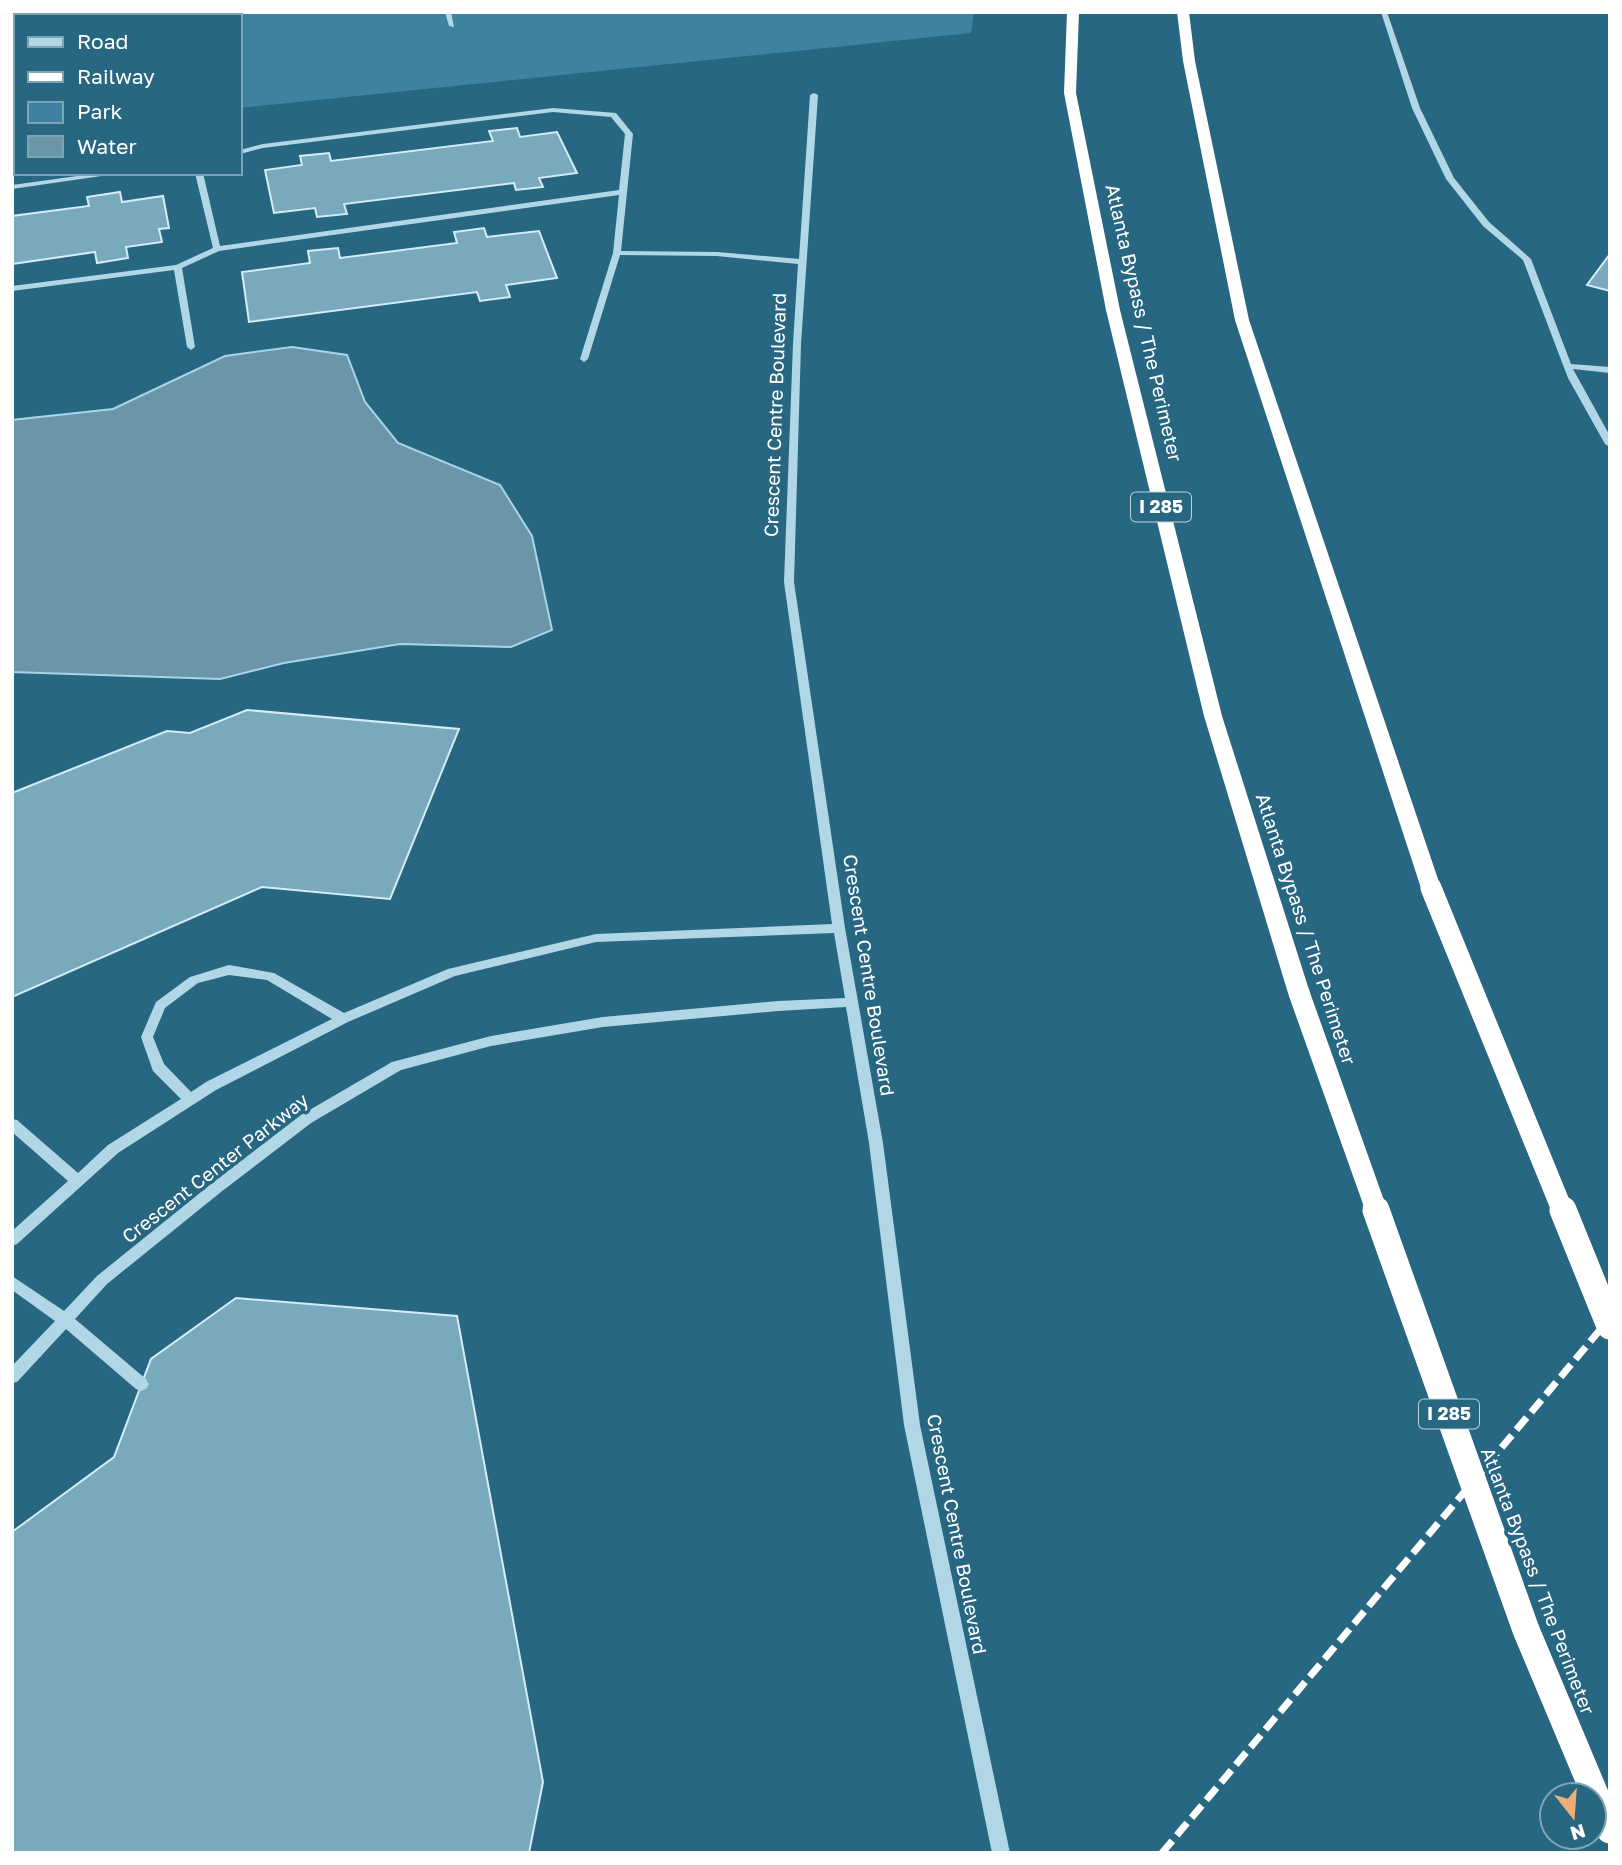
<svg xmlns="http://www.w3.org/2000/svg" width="1622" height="1865" font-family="'Golos Text',sans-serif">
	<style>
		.green { fill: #3d839f }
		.water { fill: #6b96a8; stroke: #a5d5e7; stroke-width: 2 }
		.building { fill: #78a9bd; stroke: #d4ecf5; stroke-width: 2 }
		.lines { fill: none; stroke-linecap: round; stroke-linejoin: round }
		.minor { fill: #b1d7e6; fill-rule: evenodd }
		.highway { fill: #fff; fill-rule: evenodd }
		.rail { stroke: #fff; stroke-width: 7; stroke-dasharray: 16 7; stroke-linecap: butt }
		.highway-bridge-far1 { stroke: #fff; stroke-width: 21 }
		.highway-bridge { stroke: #fff; stroke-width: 27 }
		.labels { text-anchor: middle; stroke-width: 7; stroke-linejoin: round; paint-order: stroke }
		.shield { fill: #286782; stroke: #bed1da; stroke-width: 2 }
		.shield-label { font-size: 18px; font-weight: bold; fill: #fff }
		.street-label { font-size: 19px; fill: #fff; stroke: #286782 }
	</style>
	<rect width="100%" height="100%" fill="#286782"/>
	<path class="green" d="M12 12H974L971 33 240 108V16H16V131L12 132Z"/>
	<path class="water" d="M292 347 347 355 365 402 398 443 500 485 532 536 552 630 511 647 400 644 284 663 220 679 12 672V420L113 409 225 356Z"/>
	<path class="building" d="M517 128 520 137 557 132 577 173 539 178 543 187 516 190 514 183 344 204 347 214 317 217 315 208 274 213 265 170 302 165 300 156 329 153 331 161 493 141 489 131Z
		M120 192 122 202 163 196 169 228 159 229 162 242 126 247 128 258 97 263 95 252 12 264V216L89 206 87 197Z
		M484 228 487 237 539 231 557 278 506 285 510 297 480 301 477 292 249 322 242 272 310 263 308 251 338 248 340 258 457 243 454 232Z
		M1610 254V291L1587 285Z
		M247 710 459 729 390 899 262 887 12 997V793L167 731 190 733Z
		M236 1298 457 1316 543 1782 529 1853H12V1532L114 1457 151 1359Z"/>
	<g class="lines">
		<path class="minor" d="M445 12H451L454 27 449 26Z
			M1381 12H1387L1420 108 1454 178 1489 222 1531 259 1571 364 1610 367V373L1573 369 1610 436V447L1605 444 1568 378 1523 260 1483 226 1446 179 1412 108Z
			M814 93 818 95 801 344 794 582 845 928 883 1143 920 1425 1010 1853H992L904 1425 869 1143 846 1007 778 1011 603 1027 491 1046 401 1070 311 1123 221 1192 107 1284 75 1319 146 1379 149 1384 146 1389 141 1391 136 1389 66 1329 17 1382 12 1383V1366L55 1321 12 1290V1276L64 1311 97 1276 211 1184 301 1115 392 1062 491 1036 603 1017 778 1001 845 998 834 933 596 942 455 976 348 1022 216 1090 118 1153 17 1244 12 1246V1231L68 1181 12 1132V1119L17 1120 78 1173 108 1145 181 1099 153 1071 141 1037 156 1002 190 977 229 965 274 973 344 1013 448 969 596 934 832 924 784 582 793 344 798 264 717 256 620 255 588 359 584 362 580 359 613 253 619 195 219 251 182 268 195 347 191 350 187 347 174 270 12 291V286L176 265 213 248 195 173H203L220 246 619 190 625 134 611 117 553 112 263 148 240 154V150L263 144 553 108 616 113 633 134 621 251 717 252 799 259 810 95ZM229 975 267 980 332 1019 206 1082 191 1092 164 1064 153 1037 165 1008 198 983Z
			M99 173H122L12 189V185Z"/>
		<path class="highway" d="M1067 12H1079L1076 93 1120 310 1222 716 1310 993 1307 999H1291L1288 993 1204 716 1106 310 1064 93Z
			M1177 12H1189L1195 61 1249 320 1441 888 1438 893H1424L1421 888 1235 320 1183 61Z"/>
		<path class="rail" d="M1162 1853 1610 1318"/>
		<path class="highway-bridge-far1" d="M1431 888 1563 1212
			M1299 993 1377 1212"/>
		<path class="highway-bridge" d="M1376 1210 1526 1630 1610 1830
			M1563 1210 1610 1326"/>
	</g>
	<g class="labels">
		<g class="shield">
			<rect x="1131" y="492.5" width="60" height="29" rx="5"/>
			<rect x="1419" y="1399.5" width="60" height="29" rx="5"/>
		</g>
		<g class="shield-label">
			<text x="1161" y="513">I 285</text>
			<text x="1449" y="1420">I 285</text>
		</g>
		<g class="street-label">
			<text transform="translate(1144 323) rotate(77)" y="7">Atlanta Bypass / The Perimeter</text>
			<text transform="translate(775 415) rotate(-88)" y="7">Crescent Centre Boulevard</text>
			<text transform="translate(1306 929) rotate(72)" y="7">Atlanta Bypass / The Perimeter</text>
			<text transform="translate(869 975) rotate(81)" y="7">Crescent Centre Boulevard</text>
			<text transform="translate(215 1168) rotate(-38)" y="7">Crescent Center Parkway</text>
			<text transform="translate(957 1534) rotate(79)" y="7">Crescent Centre Boulevard</text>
			<text transform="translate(1538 1581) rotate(69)" y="7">Atlanta Bypass / The Perimeter</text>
		</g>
	</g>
	<rect width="1622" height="1865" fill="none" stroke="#ffffff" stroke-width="28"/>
	<rect x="14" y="14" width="228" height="161" fill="#286782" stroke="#7ea4b4" stroke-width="2"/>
	<rect x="28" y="37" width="35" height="10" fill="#b1d7e6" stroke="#7ea4b4" stroke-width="2"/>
	<text x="77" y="49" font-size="21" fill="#ffffff">Road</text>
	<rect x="28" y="72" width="35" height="10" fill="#ffffff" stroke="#7ea4b4" stroke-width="2"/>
	<text x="77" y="84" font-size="21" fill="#ffffff">Railway</text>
	<rect x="28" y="102" width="35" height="21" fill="#3d839f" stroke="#7ea4b4" stroke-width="2"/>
	<text x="77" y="119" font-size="21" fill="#ffffff">Park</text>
	<rect x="28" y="136" width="35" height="21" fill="#6b96a8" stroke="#7ea4b4" stroke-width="2"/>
	<text x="77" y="154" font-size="21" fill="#ffffff">Water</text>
	<g transform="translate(1573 1816) rotate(163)"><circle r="33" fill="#286782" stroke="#7ea4b4" stroke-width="2"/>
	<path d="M0-5L12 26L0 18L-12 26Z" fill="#eeac77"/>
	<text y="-10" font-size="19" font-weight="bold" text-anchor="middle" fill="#ffffff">N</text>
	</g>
</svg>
